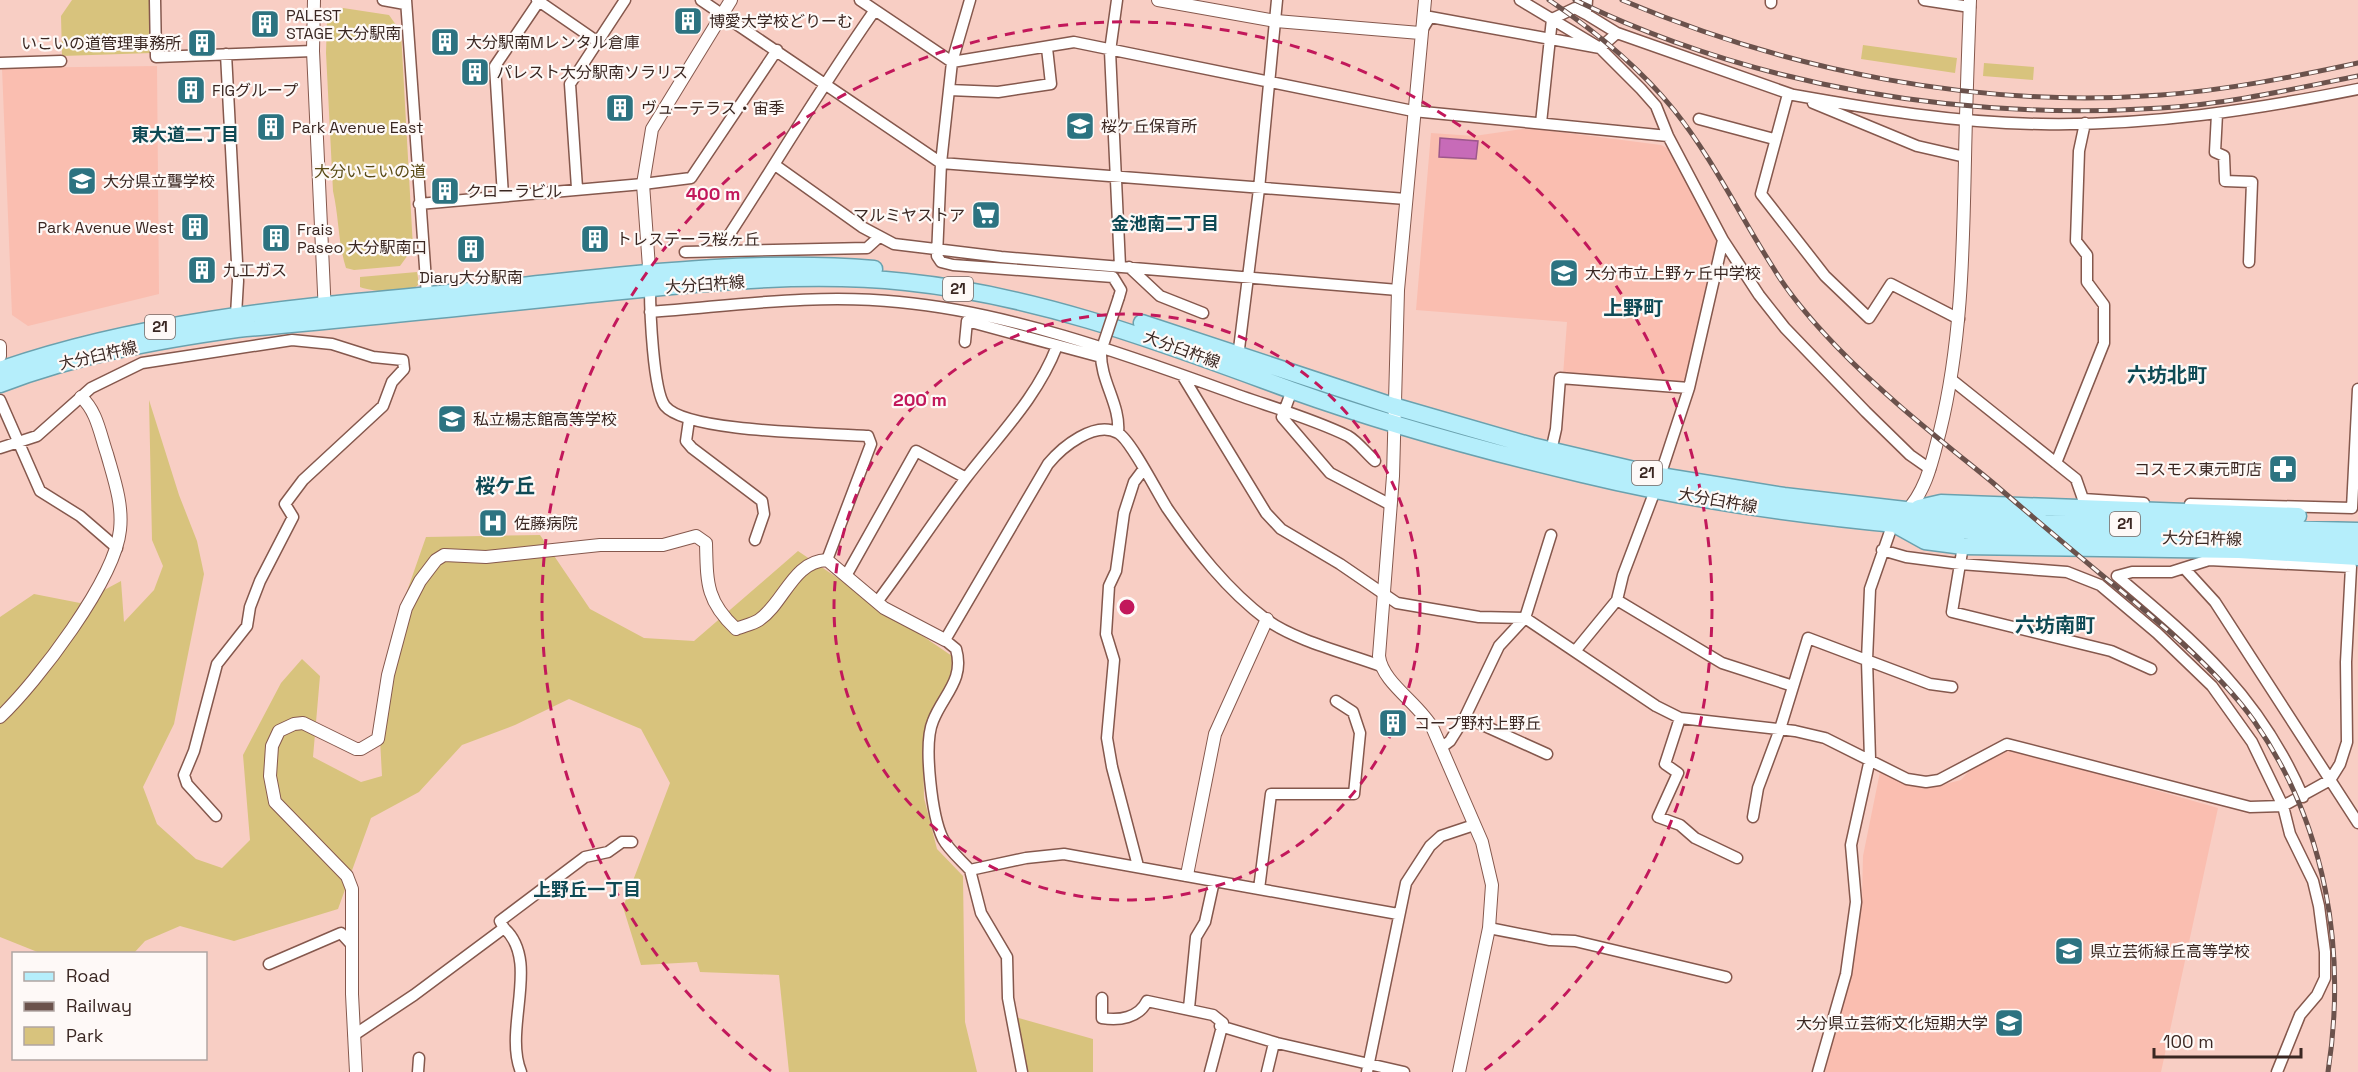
<svg xmlns="http://www.w3.org/2000/svg" width="2358" height="1072" font-family="'Space Grotesk','Noto Sans JP',sans-serif">
	<style>
		.built { fill: #fabeb0 }
		.green { fill: #d8c37d }
		.water { fill: #c76bb8; stroke: #9d578b; stroke-width: 1.5 }
		.lines { fill: none; stroke-linecap: round; stroke-linejoin: round }
		.minor-tunnel { stroke: #d2ada4; stroke-width: 10; stroke-dasharray: 10 5; stroke-linecap: butt }
		.minor-casing { stroke: #85584d; stroke-width: 13 }
		.tertiary-casing { stroke: #85584d; stroke-width: 14 }
		.primary-casing { stroke: #6aa1ae; stroke-width: 19 }
		.minor { stroke: #fff; stroke-width: 10 }
		.tertiary { stroke: #fff; stroke-width: 12 }
		.primary { stroke: #b5eefb; stroke-width: 16 }
		.rail-casing { stroke: #6b524c; stroke-width: 5 }
		.rail { stroke: #fef9f7; stroke-width: 3; stroke-dasharray: 9; stroke-linecap: butt }
		.minor-bridge-casing { stroke: #85584d; stroke-width: 13; stroke-linecap: butt }
		.minor-bridge { stroke: #fff; stroke-width: 10 }
		.ring { fill: none; stroke: #c2185b; stroke-width: 3; stroke-dasharray: 10 8 }
		.labels { text-anchor: middle; stroke-width: 4.5; stroke-linejoin: round; paint-order: stroke }
		.shield { fill: #fef9f7; stroke: #756662; stroke-width: 1.5 }
		.shield-label { font-size: 15px; font-weight: bold; fill: #3a2722 }
		.poi-label { font-size: 16px; fill: #3a2722; stroke: #fef9f7; text-anchor: start }
		.park-label { font-size: 16px; fill: #594b16; stroke: #fef9f7 }
		.street-label { font-size: 16px; fill: #3a2722; stroke: #fef9f7 }
		.neighbourhood-label { font-size: 18px; font-weight: bold; fill: #0f4a55; stroke: #fef9f7 }
		.quarter-label { font-size: 20px; font-weight: bold; fill: #0f4a55; stroke: #fef9f7 }
		.centre { fill: #c2185b; stroke: #fef9f7; stroke-width: 3 }
		.ring-label { font-size: 18px; text-anchor: middle; font-weight: bold; fill: #c2185b; stroke: #fef9f7; stroke-width: 4.5; stroke-linejoin: round; paint-order: stroke }
	</style>
	<rect width="100%" height="100%" fill="#f8cec4"/>
	<path class="built" d="M157 66 159 294 28 326 12 315 2 68Z
		M1529 128 1661 145 1667 148 1717 237 1694 356 1685 385 1563 375 1567 322 1416 310 1431 133 1474 136Z
		M2011 749 2218 808 2161 1072H1825L1854 956 1862 899 1863 856 1880 772 1929 788 1961 780 1970 770Z"/>
	<path class="green" d="M72 0H150L152 53 62 56 61 16Z
		M343 8 389 15 401 32 413 248 400 266 354 270 346 268C338 243 339 217 333 191L326 53 327 20Z
		M1863 45 1957 58 1955 73 1861 59Z
		M1984 63 2034 67 2033 80 1983 76Z
		M417 272 419 284C410 295 373 292 360 287V277Z
		M149 400 179 495 197 541 204 574 174 724 143 787 157 824 196 859 222 868 250 840 243 755 281 683 302 659 320 676 313 757 361 782 382 776 378 702 392 634 426 537 540 535 590 609 644 638 694 641 798 551 952 656 951 683 932 712 923 748 924 798 937 849 963 876 965 1022 977 1072H789L779 975 700 972 697 962 641 965 623 907 670 783 641 729 569 699 515 725 462 745 419 792 371 818 338 909 234 941 180 926 145 941 134 953H40L0 937V617L34 594 80 603 121 581 124 622 154 590 163 566 152 540Z
		M1015 1017 1093 1039V1072H1027Z"/>
	<path class="water" d="M1440 138 1478 141 1476 159 1439 157Z"/>
	<g class="lines">
		<path class="minor-tunnel" d="M2100 585 2117 576"/>
		<g class="minor-casing">
			<path id="minor" d="M155 0 156 57 313 51
				M383 0 405 4
				M406 0 427 295
				M537 0 598 42
				M701 0 941 163 1406 199
				M860 0 952 62 1074 42 1413 111 1668 136
				M970 0 952 62 941 163 937 256 941 262 953 265 1113 277 1121 290 1119 297
				M1117 0 1110 51 1120 266
				M1520 0 1600 48 1641 89 1656 106 1668 136 1723 240 1759 295 1785 328 1866 412 1910 455 1930 469
				M1587 0 1586 14 1617 33
				M1924 0 1970 7
				M1771 3V0
				M1422 30 1430 17 1600 48 1617 33 1793 95
				M226 54 238 281 236 315
				M0 63 61 61
				M949 90 998 92 1051 84 1047 48
				M1813 103 1917 146 1965 157
				M2217 114 2215 152 2224 156 2225 181 2252 182 2249 262
				M1699 119 1774 139
				M1541 123 1552 19 1575 8 1586 14
				M775 165 862 227 894 244 1001 257 1398 290
				M577 188 570 84 625 0
				M503 196 495 66 539 1
				M419 204 643 184 691 178 777 50
				M720 249C772 170 820 88 875 10
				M685 252 867 248 878 238
				M1129 267 1160 296 1203 313
				M650 288C650 310 653 391 665 406 687 433 829 433 868 436L871 444 827 560
				M650 312C733 306 815 293 899 302 1007 312 1122 353 1224 390 1264 405 1309 417 1348 436 1357 441 1366 453 1375 461
				M1959 319 1891 284 1869 318 1825 276 1761 194 1788 94C1872 109 1956 123 2041 124 2148 126 2253 110 2358 89
				M965 342 967 321 1101 357
				M1101 352C1100 381 1121 405 1118 433
				M1238 357 1259 189 1277 0
				M1182 375 1266 513 1281 529 1340 564 1397 603 1479 617 1525 618 1656 706 1680 718 1795 731 1825 738 1907 779 1926 782 1939 780 2007 744 2250 807 2283 806 2330 780 2340 764 2347 742 2346 662 2351 567 2209 560 2171 572H2132L2117 576
				M1952 380 2076 479 2083 499 2144 503
				M1292 390 1282 417 1330 473 1391 505
				M0 400 40 491 80 516 117 548
				M689 420 686 441 692 448 762 501 764 514 755 540
				M0 448 37 436 91 388 142 363 292 340 332 344 373 357 403 360 404 369 392 382 383 406 303 480 285 504 293 517 260 581 250 607 247 626 217 664 194 751 184 775 187 784 216 816
				M1551 451 1556 429 1560 378 1689 388
				M2056 463 2104 343V305L2087 282V255L2076 241 2079 151 2085 123
				M2190 504 2352 508 2358 389
				M1963 546 1952 612 2111 651 2151 669
				M1882 550 1906 557 1960 564 2067 572 2100 585 2157 633 2212 686 2252 742 2283 806 2290 834 2313 881 2319 906 2325 952V978L2317 995 2300 1015 2277 1072
				M2184 568 2215 602 2358 823
				M847 574 916 451 966 478
				M2117 576C2198 644 2260 697 2303 797
				M1617 600 1722 663 1793 686
				M877 602C908 561 935 519 966 478 999 435 1037 398 1057 346
				M1576 650 1617 600 1623 575 1656 488 1689 388 1723 240
				M1381 666C1346 653 1296 641 1267 620 1227 590 1195 549 1167 508 1157 492 1130 439 1118 433 1095 420 1062 447 1048 464L945 640 956 649C965 680 943 695 933 721 923 744 932 817 943 839 949 850 961 860 970 870L1026 858 1064 854 1398 914
				M1465 717 1547 754
				M1680 718 1665 764 1678 773 1658 817 1680 825 1695 838 1737 858
				M1442 747 1450 741 1465 717 1499 646 1525 618 1551 535
				M1753 817 1758 788 1780 729 1808 638 1930 684 1952 687
				M1138 866 1112 767 1107 738 1114 660 1106 634 1109 586 1116 571 1124 513 1134 482 1143 470
				M970 870 981 913 1007 957 1008 998 1022 1072
				M1259 889 1271 794H1354L1360 733 1353 712 1336 701
				M504 928C541 961 503 1028 521 1072
				M1489 928 1550 940 1575 941 1726 977
				M269 964 341 933 352 945
				M1102 998V1018C1119 1021 1139 1018 1147 1001L1213 1015 1223 1023 1210 1072
				M1189 1008 1196 937 1205 922 1214 881
				M1220 1026 1277 1043 1404 1072
				M354 1035 414 995 504 928 500 921 585 857 608 852 622 842H632
				M418 1072 419 1058
				M1267 1072 1274 1043
				M1367 1072 1406 883 1430 846 1441 836 1474 825
				M1818 1072 1846 974 1856 902 1851 845 1870 759 1867 660 1870 589 1893 523"/>
		</g>
		<g class="tertiary-casing">
			<path id="tertiary" d="M314 0 313 51 325 314
				M1158 0 1276 21 1420 33
				M1425 0 1398 290 1393 476 1379 656C1382 683 1420 704 1433 729L1482 842 1492 885 1489 928 1459 1072
				M650 281 643 184 652 129 731 0
				M0 346V356
				M1905 513C1927 490 1932 461 1940 431 1962 341 1963 251 1965 159 1966 106 1968 53 1970 0
				M0 717C37 682 115 580 120 530 123 504 114 479 107 454 100 434 97 411 81 397
				M1187 875 1215 734 1267 619
				M356 1072 352 994V889L347 876 275 802 270 776 272 746 279 731 294 724 303 723 356 749H361L378 739 388 675 406 608 420 581 436 560 444 555 486 557 600 545H663L696 536 706 543C707 583 706 601 736 629 743 626 753 624 759 620 784 603 793 561 827 560L884 608 945 640"/>
		</g>
		<g class="primary-casing">
			<path id="primary" d="M1142 323 1393 406 1532 446 1660 476 1784 496 1940 514 2045 523 2358 531
				M0 370C155 316 319 306 481 290 612 277 743 258 874 269
				M0 384C76 355 157 340 237 329 352 319 467 307 582 295 689 284 799 271 906 282 1042 296 1165 344 1291 390 1386 424 1485 451 1582 474 1731 510 1891 527 2044 535 2149 540 2253 538 2358 544
				M1919 508 1941 503 2298 516
				M1898 526 1925 541 1963 546 2239 550 2358 557"/>
		</g>
		<use href="#minor" class="minor"/>
		<use href="#tertiary" class="tertiary"/>
		<use href="#primary" class="primary"/>
		<g class="rail-casing">
			<path id="rail" d="M1549 0C1595 31 1639 67 1674 110 1713 159 1740 216 1774 269 1790 296 1813 322 1835 345 1883 395 1938 438 1992 482 2029 514 2066 545 2103 576 2152 616 2218 670 2254 721 2326 824 2347 949 2328 1072
				M1575 0C1754 87 1964 121 2161 108 2228 104 2293 89 2358 76
				M1622 0C1789 71 1979 109 2161 95 2228 90 2293 77 2358 63"/>
		</g>
		<use href="#rail" class="rail"/>
		<g class="minor-bridge-casing">
			<path id="minor-bridge" d="M1104 342 1119 297"/>
		</g>
		<use href="#minor-bridge" class="minor-bridge"/>
	</g>
	<g class="ring">
		<circle cx="1127" cy="607" r="293"/>
		<path d="M771 1071A585 585 0 1 1 1483 1071"/>
	</g>
	<defs>
		<g id="building-square" transform="scale(1.5)"><rect x="-9" y="-9" width="18" height="18" rx="4" fill="#2d7381" stroke="#fef9f7"/><path d="M-4-6H4V6H1V3H-1V6H-4ZM-2.5-4.3h1.7v1.8h-1.7ZM.8-4.3h1.7v1.8H.8ZM-2.5-1h1.7V.8h-1.7ZM.8-1h1.7V.8H.8Z" fill="#fff"/></g>
		<g id="school-square" transform="scale(1.5)"><rect x="-9" y="-9" width="18" height="18" rx="4" fill="#2d7381" stroke="#fef9f7"/><path d="M0-5L7-2L0 1L-7-2ZM-4 1L0 2.5L4 1V4Q0 6-4 4Z" fill="#fff"/></g>
		<g id="supermarket-square" transform="scale(1.5)"><rect x="-9" y="-9" width="18" height="18" rx="4" fill="#2d7381" stroke="#fef9f7"/><path d="M-6-5.5h2.5l.6 2H6L4.5 2H-2.5L-4.4-4H-6ZM-1.5 3.2a1.3 1.3 0 1 0 .1 0ZM3 3.2a1.3 1.3 0 1 0 .1 0Z" fill="#fff"/></g>
		<g id="pharmacy-square" transform="scale(1.5)"><rect x="-9" y="-9" width="18" height="18" rx="4" fill="#2d7381" stroke="#fef9f7"/><path d="M-2-6h4v4h4v4h-4v4h-4v-4h-4v-4h4Z" fill="#fff"/></g>
		<g id="hospital-square" transform="scale(1.5)"><rect x="-9" y="-9" width="18" height="18" rx="4" fill="#2d7381" stroke="#fef9f7"/><path d="M-5-5h3v3.5h4V-5h3V5h-3V1.5h-4V5h-3Z" fill="#fff"/></g>
		<g id="university-square" transform="scale(1.5)"><rect x="-9" y="-9" width="18" height="18" rx="4" fill="#2d7381" stroke="#fef9f7"/><path d="M0-5L7-2L0 1L-7-2ZM-4 1L0 2.5L4 1V4Q0 6-4 4Z" fill="#fff"/></g>
	</defs>
	<g fill-rule="evenodd">
		<use href="#building-square" x="688" y="21"/>
		<use href="#building-square" x="265" y="24"/>
		<use href="#building-square" x="445" y="42"/>
		<use href="#building-square" x="202" y="43"/>
		<use href="#building-square" x="475" y="72"/>
		<use href="#building-square" x="191" y="90"/>
		<use href="#building-square" x="620" y="108"/>
		<use href="#school-square" x="1080" y="126"/>
		<use href="#building-square" x="271" y="127"/>
		<use href="#school-square" x="82" y="181"/>
		<use href="#building-square" x="445" y="191"/>
		<use href="#supermarket-square" x="986" y="215"/>
		<use href="#building-square" x="195" y="227"/>
		<use href="#building-square" x="276" y="238"/>
		<use href="#building-square" x="595" y="239"/>
		<use href="#building-square" x="471" y="249"/>
		<use href="#building-square" x="202" y="270"/>
		<use href="#school-square" x="1564" y="273"/>
		<use href="#school-square" x="452" y="419"/>
		<use href="#pharmacy-square" x="2283" y="469"/>
		<use href="#hospital-square" x="493" y="523"/>
		<use href="#building-square" x="1393" y="723"/>
		<use href="#school-square" x="2069" y="951"/>
		<use href="#university-square" x="2009" y="1023"/>
	</g>
	<g class="labels">
		<g class="shield">
			<rect x="943" y="277" width="30" height="24" rx="4.5"/>
			<rect x="145" y="315" width="30" height="24" rx="4.5"/>
			<rect x="1632" y="461" width="30" height="24" rx="4.5"/>
			<rect x="2110" y="512" width="30" height="24" rx="4.5"/>
		</g>
		<g class="shield-label">
			<text x="958" y="294">21</text>
			<text x="160" y="332">21</text>
			<text x="1647" y="478">21</text>
			<text x="2125" y="529">21</text>
		</g>
		<g class="poi-label">
			<text x="286" y="21">PALEST<tspan x="286" dy="18">STAGE 大分駅南</tspan></text>
			<text x="709" y="27">博愛大学校どりーむ</text>
			<text x="466" y="48">大分駅南Mレンタル倉庫</text>
			<text x="181" y="49" text-anchor="end">いこいの道管理事務所</text>
			<text x="496" y="78">パレスト大分駅南ソラリス</text>
			<text x="212" y="96">FIGグループ</text>
			<text x="641" y="114">ヴューテラス・宙季</text>
			<text x="1101" y="132">桜ケ丘保育所</text>
			<text x="292" y="133">Park Avenue East</text>
			<text x="103" y="187">大分県立聾学校</text>
			<text x="466" y="197">クローラビル</text>
			<text x="965" y="221" text-anchor="end">マルミヤストア</text>
			<text x="174" y="233" text-anchor="end">Park Avenue West</text>
			<text x="297" y="235">Frais<tspan x="297" dy="18">Paseo 大分駅南口</tspan></text>
			<text x="616" y="245">トレステーラ桜ヶ丘</text>
			<text x="223" y="276">九工ガス</text>
			<text x="1585" y="279">大分市立上野ヶ丘中学校</text>
			<text x="471" y="283" text-anchor="middle">Diary大分駅南</text>
			<text x="473" y="425">私立楊志館高等学校</text>
			<text x="2262" y="475" text-anchor="end">コスモス東元町店</text>
			<text x="514" y="529">佐藤病院</text>
			<text x="1414" y="729">コープ野村上野丘</text>
			<text x="2090" y="957">県立芸術緑丘高等学校</text>
			<text x="1988" y="1029" text-anchor="end">大分県立芸術文化短期大学</text>
		</g>
		<g class="park-label">
			<text x="370" y="177">大分いこいの道</text>
		</g>
		<g class="street-label">
			<text transform="translate(705 284) rotate(-4)" y="6">大分臼杵線</text>
			<text transform="translate(1182 349) rotate(20)" y="6">大分臼杵線</text>
			<text transform="translate(98 355) rotate(-13)" y="6">大分臼杵線</text>
			<text transform="translate(1718 500) rotate(10)" y="6">大分臼杵線</text>
			<text transform="translate(2202 538) rotate(1)" y="6">大分臼杵線</text>
		</g>
		<g class="neighbourhood-label">
			<text x="185" y="141">東大道二丁目</text>
			<text x="1165" y="230">金池南二丁目</text>
			<text x="587" y="896">上野丘一丁目</text>
		</g>
		<g class="quarter-label">
			<text x="1633" y="315">上野町</text>
			<text x="2167" y="382">六坊北町</text>
			<text x="505" y="493">桜ケ丘</text>
			<text x="2055" y="632">六坊南町</text>
		</g>
	</g>
	<circle cx="1127" cy="607" r="9" class="centre"/>
	<g class="ring-label">
		<text x="713" y="200">400 m</text>
		<text x="920" y="406">200 m</text>
	</g>
	<rect x="12" y="952" width="195" height="108" fill="#fef9f7" stroke="#b0a5a2" stroke-width="1.5"/>
	<rect x="24" y="972" width="30" height="9" fill="#b5eefb" stroke="#b0a5a2" stroke-width="1.5"/>
	<text x="66" y="982" font-size="18" fill="#3a2722">Road</text>
	<rect x="24" y="1002" width="30" height="9" fill="#6b524c" stroke="#b0a5a2" stroke-width="1.5"/>
	<text x="66" y="1012" font-size="18" fill="#3a2722">Railway</text>
	<rect x="24" y="1027" width="30" height="18" fill="#d8c37d" stroke="#b0a5a2" stroke-width="1.5"/>
	<text x="66" y="1042" font-size="18" fill="#3a2722">Park</text>
	<path d="M2154 1048v9h147v-9" fill="none" stroke="#3a2722" stroke-width="3"/>
	<text x="2163" y="1048" font-size="18" fill="#3a2722" stroke="#fef9f7" stroke-width="4.5" paint-order="stroke">100 m</text>
</svg>
